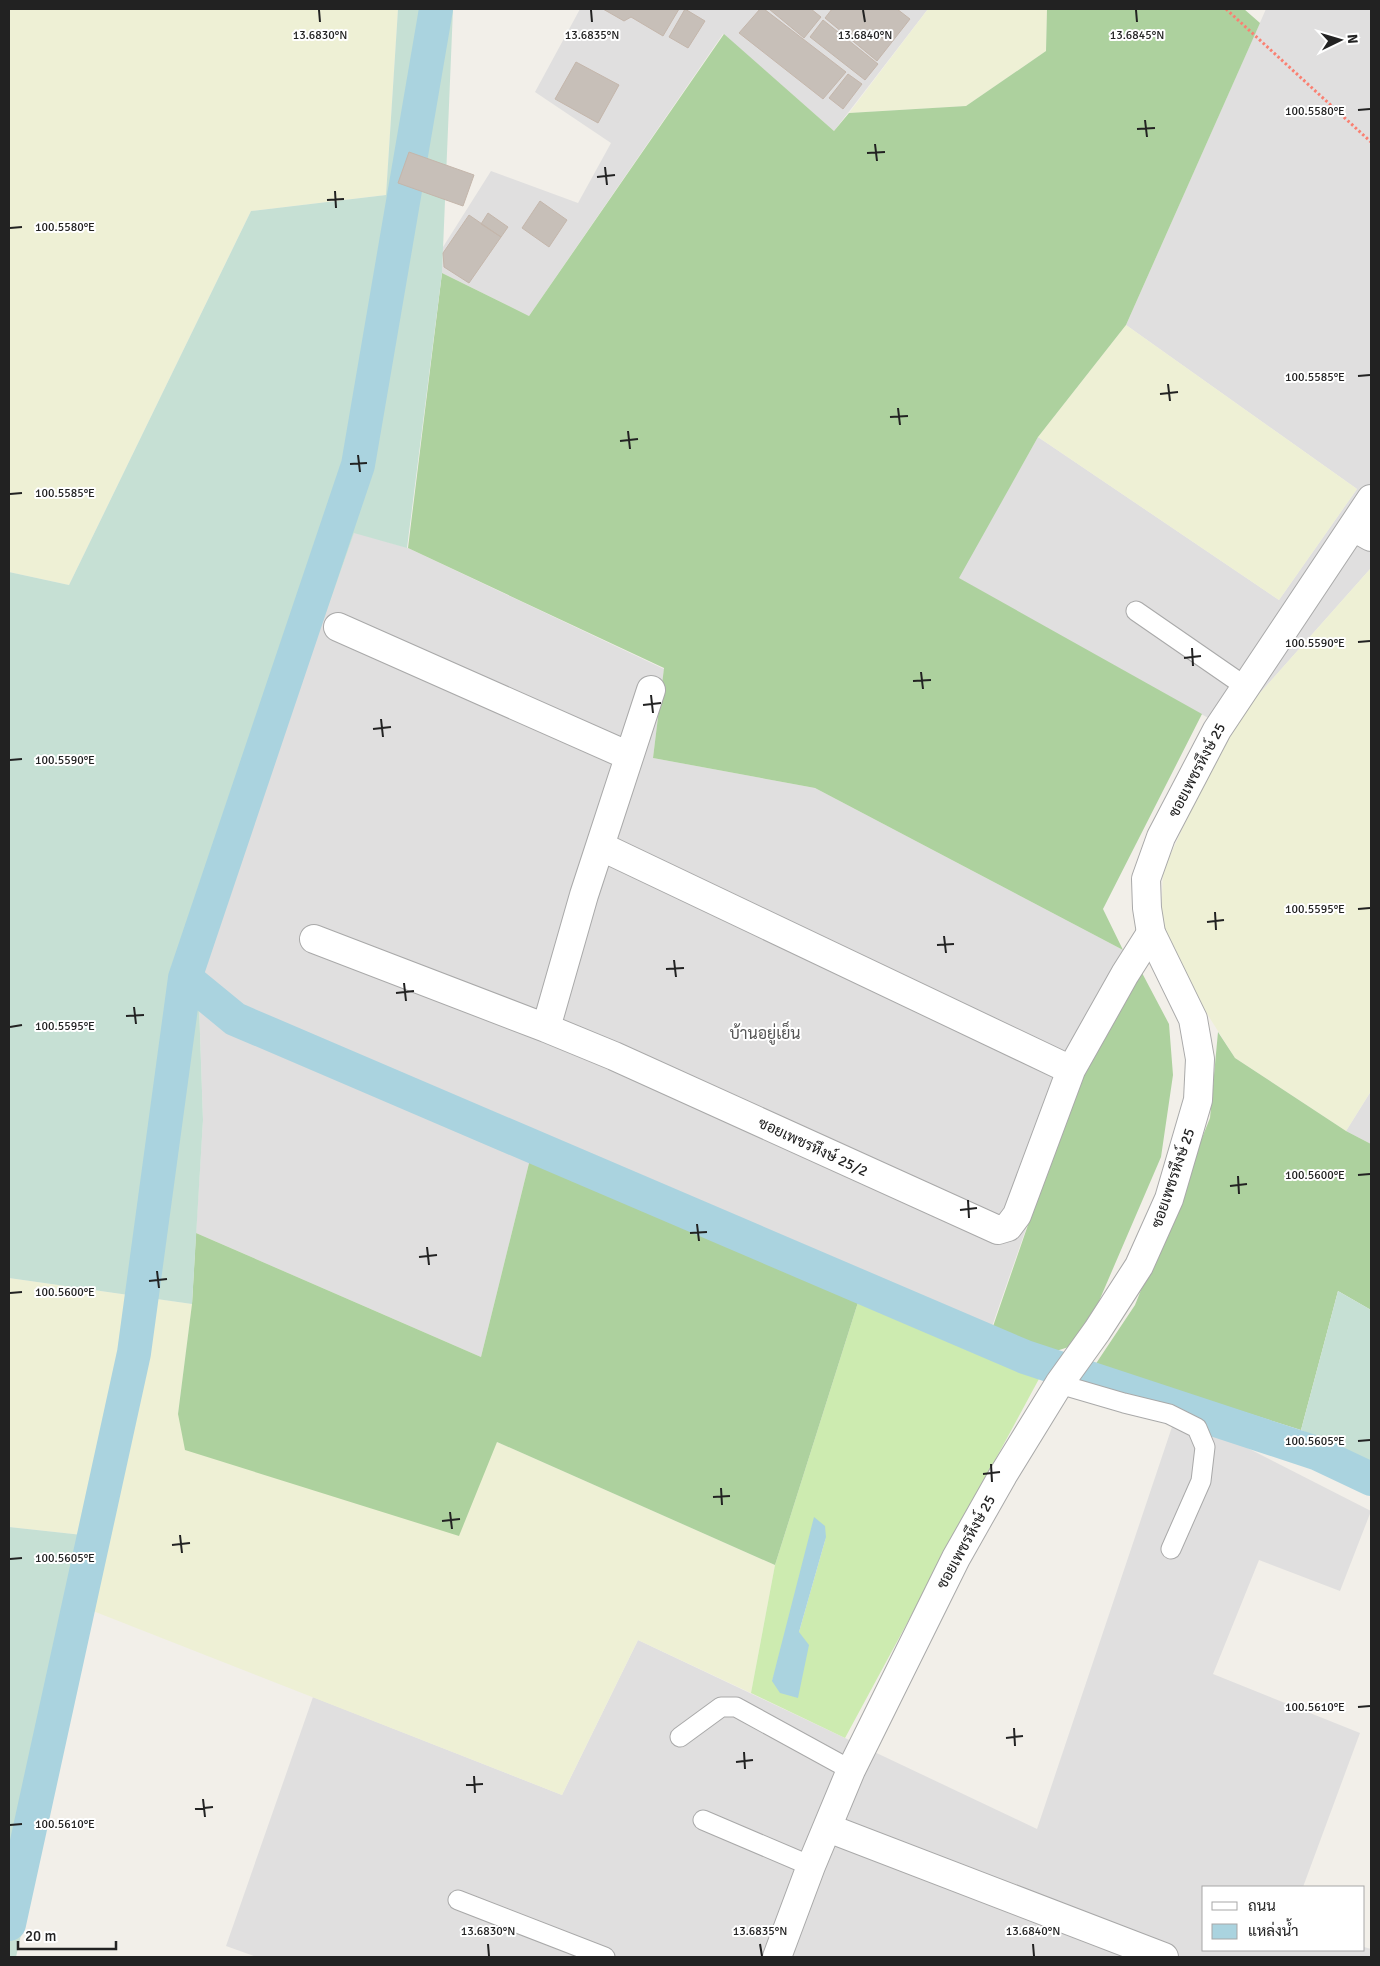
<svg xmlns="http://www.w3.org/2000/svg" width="1380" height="1966" font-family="Signika,Sarabun,sans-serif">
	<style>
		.residential { fill: #e0dfdf }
		.farmland { fill: #eef0d5 }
		.grass { fill: #cdebb0; fill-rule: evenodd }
		.forest { fill: #add19e }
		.wetland { fill: #c6e0d4 }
		.water { fill: #aad3df }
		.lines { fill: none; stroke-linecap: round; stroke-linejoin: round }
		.canal { stroke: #aad3df; stroke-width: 34 }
		.building { fill: #c7bfb8; stroke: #c4b6ab }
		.service-casing { stroke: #a9a9a9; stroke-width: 21 }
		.minor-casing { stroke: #a9a9a9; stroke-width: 30 }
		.tertiary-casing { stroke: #a9a9a9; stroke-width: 30 }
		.path { stroke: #fa8072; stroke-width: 3; stroke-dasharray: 2.5 2.5; stroke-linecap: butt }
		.service { stroke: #fff; stroke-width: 19 }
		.minor { stroke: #fff; stroke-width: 28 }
		.tertiary { stroke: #fff; stroke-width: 28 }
		.ticks { fill: none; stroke: #222; stroke-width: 2 }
		.labels { text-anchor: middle; stroke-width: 4; stroke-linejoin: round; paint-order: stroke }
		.street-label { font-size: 15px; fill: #222; stroke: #fff }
		.neighbourhood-label { font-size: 16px; fill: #555; stroke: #fff }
		.ticks-label { font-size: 12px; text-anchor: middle; fill: #222; stroke: #fff; stroke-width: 4; stroke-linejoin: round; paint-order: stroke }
	</style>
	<rect width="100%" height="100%" fill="#f2efe9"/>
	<path class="residential" d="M580 9H928L834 131 723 34 529 316 442 273 443 247 491 171 578 203 611 143 535 92Z
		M1266 9H1371V568L1228 729 958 578 1038 437 1279 600 1357 489 1126 325Z
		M354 532 408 548 664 669 653 758 815 788 1123 950 989 1335 532 1151 481 1357 196 1233 203 1120 198 976Z
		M1371 1091V1144L1346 1131Z
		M1177 1412 1371 1511 1340 1591 1259 1560 1213 1674 1360 1733 1303 1887H1204V1950H1364V1947L1371 1949V1957H257L226 1946 313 1697 562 1795 638 1640 1037 1829Z"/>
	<path class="farmland" d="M9 9H398L386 195 251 211 69 585 9 572Z
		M928 9H1047L1046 51 966 106 849 113Z
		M1126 325 1357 489 1279 600 1038 437Z
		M1371 568V1091L1346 1131 1235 1058 1199 1001 1161 924 1163 871 1228 729Z
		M9 1278 192 1304 178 1414 497 1442 775 1565 751 1693 638 1640 562 1795 93 1611 110 1538 9 1527Z"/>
	<path class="grass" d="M860 1296 1040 1377 845 1738 751 1693 775 1565ZM826 1537 799 1632 772 1681Z"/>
	<path class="forest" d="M1047 9H1244L1260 23 1126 325 1038 437 959 578 1202 714 1103 909 1123 950 815 788 653 758 664 668 408 548 442 273 529 316 724 34 834 131 849 113 966 106 1046 51Z
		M1141 971 1169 1024 1173 1075 1161 1157 1081 1343 1053 1352 988 1341 1070 1103 1105 1033Z
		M1218 1032 1235 1058 1346 1131 1371 1144V1310L1338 1291 1301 1430 1095 1365 1135 1305 1210 1118Z
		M532 1151 860 1296 775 1565 497 1442 459 1536 185 1450 178 1414 192 1304 196 1233 481 1357Z"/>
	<path class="wetland" d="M398 9H453L442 273 407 548 354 533 198 976 203 1120 192 1304 9 1278V572L69 585 251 211 386 195Z
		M1338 1291 1371 1310V1463L1301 1430Z
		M9 1527 110 1538 16 1957H9Z"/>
	<path class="water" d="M814 1517 825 1526 826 1537 799 1632 809 1645 798 1698 780 1693 772 1681Z"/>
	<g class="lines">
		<path class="canal" d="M185 978 235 1019 1025 1357 1316 1453 1371 1479
			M9 1924 134 1353 185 978 358 465 436 9"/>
	</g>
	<path class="building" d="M603 9H679L663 36 631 17 624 21Z
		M685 9 705 21 688 48 669 37Z
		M760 9H764L846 72 823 99 739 33Z
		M769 9H811L821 17 804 38Z
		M832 9H897L910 19 877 61 825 18Z
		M823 20 878 64 865 80 810 37Z
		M576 62 619 85 598 123 555 99Z
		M848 74 862 84 843 109 829 98Z
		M409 152 474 175 463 206 398 183Z
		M540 201 567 220 549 247 522 228Z
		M488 213 508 227 501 237 481 224Z
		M469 215 501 237 469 283 444 267 443 253Z"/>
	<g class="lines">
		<g class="service-casing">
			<path id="service" d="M1136 611 1246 687
				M1059 1384 1124 1403 1169 1414 1197 1428 1205 1447 1201 1481 1171 1549
				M680 1737 721 1707H736L851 1770
				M703 1820 811 1866
				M458 1900 605 1957"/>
		</g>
		<g class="minor-casing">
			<path id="minor" d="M1353 527 1371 537
				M338 627 629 756
				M600 846 1071 1070
				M314 939 546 1028 614 1056 998 1230 1008 1227 1017 1215 1071 1070 1125 974 1151 933
				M546 1028 584 895 651 690
				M828 1828 1164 1957"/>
		</g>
		<g class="tertiary-casing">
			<path id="tertiary" d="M777 1957 811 1866 851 1770 956 1558 1003 1475 1059 1384 1097 1331 1139 1266 1169 1199 1198 1100 1200 1059 1193 1019 1151 933 1147 908 1146 879 1161 837 1217 730 1371 499"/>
		</g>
		<path class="path" d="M1226 9 1371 142"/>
		<use href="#service" class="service"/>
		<use href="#minor" class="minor"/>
		<use href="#tertiary" class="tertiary"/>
	</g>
	<path class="ticks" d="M319 10 320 22M591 10 592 22M863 10 865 22M1136 10 1137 22M1358 110 1370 109M1145 120 1147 137M1137 129 1155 128M875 144 877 161M867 153 885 152M605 167 607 185M597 177 615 175M335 191 336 208M327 200 344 199M10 228 22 227M1358 376 1370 375M1168 384 1170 401M1160 394 1178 392M898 408 900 425M890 417 908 416M628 431 630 449M620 441 638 439M358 455 360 472M350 464 367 463M10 494 22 493M1358 642 1370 641M1192 648 1193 666M1184 658 1201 656M921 672 923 689M913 681 931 680M651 695 653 713M643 705 661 703M381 719 383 737M373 729 391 727M10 760 22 759M1358 909 1370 908M1215 912 1216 930M1207 922 1224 920M944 936 946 953M937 945 954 944M674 960 676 977M666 969 684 968M404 983 406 1001M396 993 414 991M134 1007 136 1024M126 1016 144 1015M10 1027 22 1025M1358 1175 1370 1174M1238 1176 1239 1194M1230 1186 1247 1184M968 1200 969 1218M960 1210 977 1208M697 1224 699 1241M690 1233 707 1232M427 1247 429 1265M419 1257 437 1255M157 1271 159 1288M149 1281 167 1279M10 1293 22 1292M1358 1441 1370 1440M991 1464 992 1482M983 1474 1000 1472M721 1488 722 1505M713 1497 730 1496M450 1512 452 1529M442 1521 460 1519M180 1535 182 1553M172 1545 190 1543M10 1559 22 1558M1358 1707 1370 1706M1014 1728 1015 1746M1006 1738 1023 1736M744 1752 745 1769M736 1762 753 1760M474 1776 475 1793M466 1785 483 1784M203 1799 205 1817M195 1809 213 1807M10 1825 22 1824M488 1944 489 1956M760 1944 762 1956M1033 1944 1034 1956"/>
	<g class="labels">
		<g class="street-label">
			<text transform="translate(1197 770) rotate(-62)" y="5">ซอยเพชรหึงษ์ 25</text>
			<text transform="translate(813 1147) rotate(25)" y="5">ซอยเพชรหึงษ์ 25/2</text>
			<text transform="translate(1173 1178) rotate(-71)" y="5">ซอยเพชรหึงษ์ 25</text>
			<text transform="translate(966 1542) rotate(-61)" y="5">ซอยเพชรหึงษ์ 25</text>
		</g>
		<g class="neighbourhood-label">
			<text x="765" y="1039">บ้านอยู่เย็น</text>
		</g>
	</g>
	<g class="ticks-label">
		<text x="320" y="39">13.6830°N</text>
		<text x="592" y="39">13.6835°N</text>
		<text x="865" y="39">13.6840°N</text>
		<text x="1137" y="39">13.6845°N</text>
		<text x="1315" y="115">100.5580°E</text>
		<text x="65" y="231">100.5580°E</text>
		<text x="1315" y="381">100.5585°E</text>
		<text x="65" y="497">100.5585°E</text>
		<text x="1315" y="647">100.5590°E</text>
		<text x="65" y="764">100.5590°E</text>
		<text x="1315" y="913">100.5595°E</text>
		<text x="65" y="1030">100.5595°E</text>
		<text x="1315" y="1179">100.5600°E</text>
		<text x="65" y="1296">100.5600°E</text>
		<text x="1315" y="1445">100.5605°E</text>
		<text x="65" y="1562">100.5605°E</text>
		<text x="1315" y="1711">100.5610°E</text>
		<text x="65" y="1828">100.5610°E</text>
		<text x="488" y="1935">13.6830°N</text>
		<text x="760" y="1935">13.6835°N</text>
		<text x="1033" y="1935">13.6840°N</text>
	</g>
	<rect width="1380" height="1966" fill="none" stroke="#222222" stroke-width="20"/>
	<rect x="1202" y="1886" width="162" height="65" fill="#ffffff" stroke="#a7a7a7"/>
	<rect x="1212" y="1902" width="25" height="8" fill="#ffffff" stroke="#a7a7a7"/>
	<text x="1248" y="1911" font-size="15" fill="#222222">ถนน</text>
	<rect x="1212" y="1924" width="25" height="15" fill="#aad3df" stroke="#a7a7a7"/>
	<text x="1248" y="1936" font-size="15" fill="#222222">แหล่งน้ำ</text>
	<g transform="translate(1340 40) rotate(85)" stroke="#ffffff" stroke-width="4" paint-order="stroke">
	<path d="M0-4L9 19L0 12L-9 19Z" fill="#222222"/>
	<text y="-8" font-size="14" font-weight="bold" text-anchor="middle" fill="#222222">N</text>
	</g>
	<path d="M18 1941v8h98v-8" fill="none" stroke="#222222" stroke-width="2.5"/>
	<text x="25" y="1941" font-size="15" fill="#222222" stroke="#ffffff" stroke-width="4" paint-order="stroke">20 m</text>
</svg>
